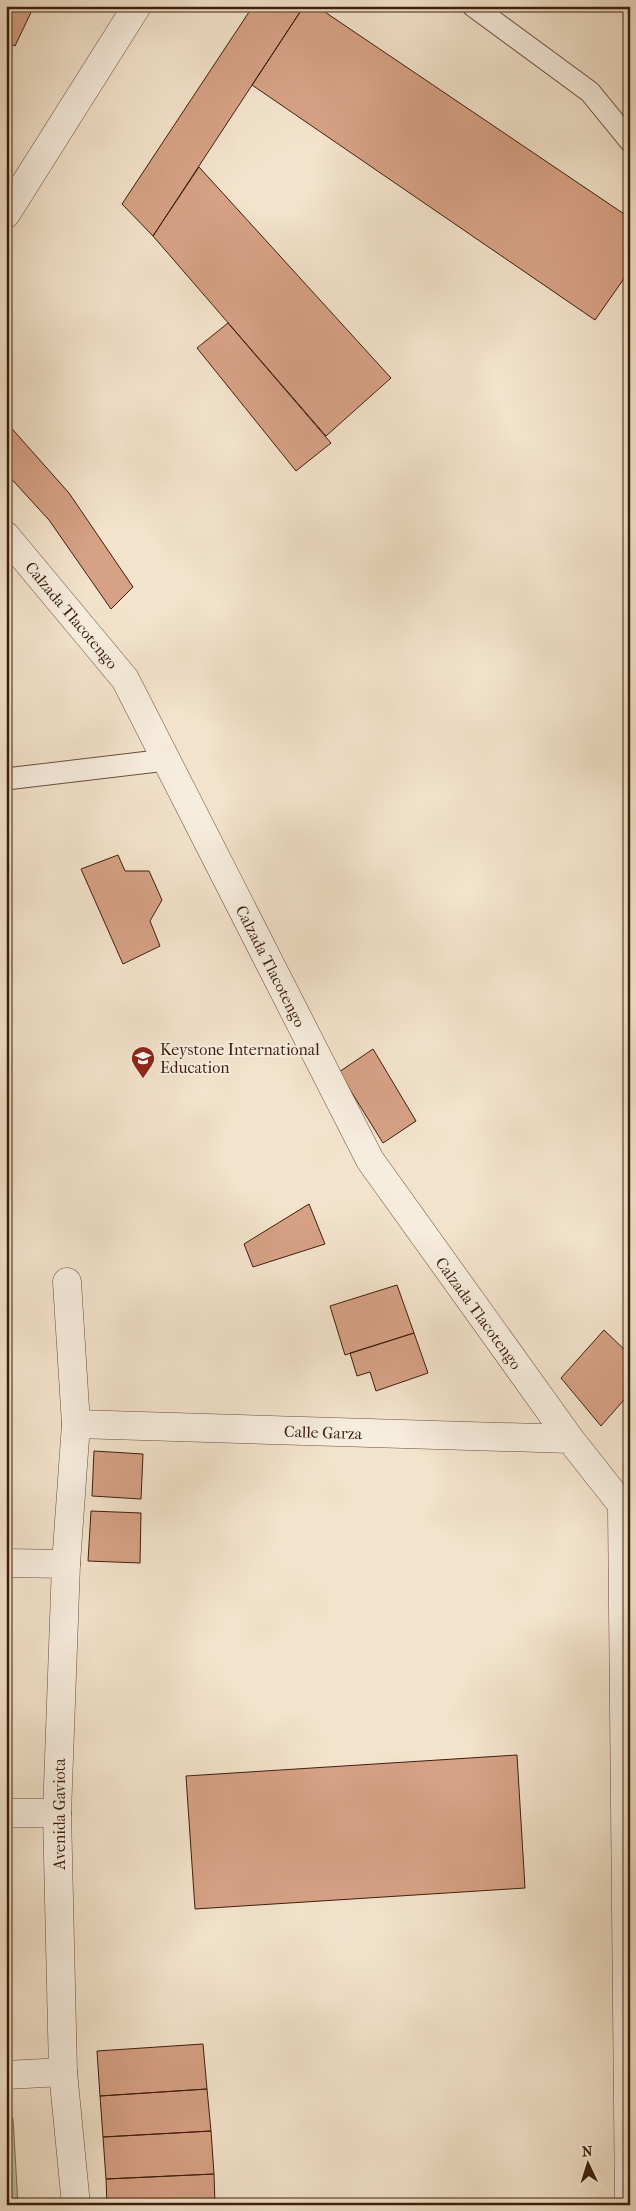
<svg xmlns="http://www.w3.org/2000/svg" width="636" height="2211" font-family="'IM FELL French Canon',serif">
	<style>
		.green { fill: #b7c49a; stroke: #7a7152 }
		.building { fill: #d7a185; stroke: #3d1e0b }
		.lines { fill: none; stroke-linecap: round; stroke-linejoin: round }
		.service-casing { stroke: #6a4f3b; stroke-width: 23 }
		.minor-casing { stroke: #6a4f3b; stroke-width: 29 }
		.tertiary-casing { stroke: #6a4f3b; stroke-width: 29 }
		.service { stroke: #f7edde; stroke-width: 21 }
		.minor { stroke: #f7edde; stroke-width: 28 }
		.tertiary { stroke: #f7edde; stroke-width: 28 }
		.labels { text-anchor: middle; stroke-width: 4; stroke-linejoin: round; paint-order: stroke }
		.street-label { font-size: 16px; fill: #3d1e0b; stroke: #f7edde }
		.poi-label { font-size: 16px; fill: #3d1e0b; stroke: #f7edde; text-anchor: start }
	</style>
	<rect width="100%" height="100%" fill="#f3e3cc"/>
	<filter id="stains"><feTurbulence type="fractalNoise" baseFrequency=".004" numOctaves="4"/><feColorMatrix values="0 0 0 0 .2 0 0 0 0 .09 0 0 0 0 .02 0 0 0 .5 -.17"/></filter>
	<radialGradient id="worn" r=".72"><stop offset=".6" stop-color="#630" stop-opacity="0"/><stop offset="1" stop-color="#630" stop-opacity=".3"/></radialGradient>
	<path class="green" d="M13 2118 18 2205H6V2119Z"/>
	<path class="building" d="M6 6H34L15 46 6 42Z
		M253 6H304L153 236 122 204Z
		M304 6H316L630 218V270L595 320 252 85Z
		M199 167 391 378 326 436 153 236Z
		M228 323 331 443 296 471 197 348Z
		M6 422 69 493 133 587 111 609 49 520 6 473Z
		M118 855 125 871H149L162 900 150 921 160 946 123 964 81 869Z
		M373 1049 416 1121 383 1143 339 1072Z
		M309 1204 325 1244 253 1267 244 1244Z
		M397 1285 414 1333 345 1355 330 1306Z
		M604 1330 630 1355V1393L601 1426 561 1378Z
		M414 1333 428 1373 376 1391 370 1372 357 1376 350 1353Z
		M94 1451 143 1454 141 1499 92 1496Z
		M91 1511 141 1513 140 1563 88 1561Z
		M517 1755 525 1888 195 1909 186 1776Z
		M203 2044 207 2089 100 2096 97 2051Z
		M207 2089 211 2131 103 2137 100 2096Z
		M211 2131 214 2174 106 2179 103 2137Z
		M214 2174 215 2205H107L106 2179Z"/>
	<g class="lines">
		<g class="service-casing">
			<path id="service" d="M473 6 590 92 630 141
				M6 779 166 760"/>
		</g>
		<g class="minor-casing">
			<path id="minor" d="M6 214 137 6
				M67 1282 76 1424
				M622 1508 629 2205
				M6 1563 66 1564
				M6 1813H57
				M6 2075 63 2072"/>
		</g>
		<g class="tertiary-casing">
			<path id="tertiary" d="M6 536 125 679 370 1160 570 1439 630 1515
				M76 2205 63 2072 57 1813 66 1564 76 1424 570 1439"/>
		</g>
		<use href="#service" class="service"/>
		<use href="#minor" class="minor"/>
		<use href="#tertiary" class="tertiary"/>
	</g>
	<defs>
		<g id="school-pin" transform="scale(1.25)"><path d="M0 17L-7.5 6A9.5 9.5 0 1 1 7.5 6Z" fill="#8f2418" stroke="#f7edde"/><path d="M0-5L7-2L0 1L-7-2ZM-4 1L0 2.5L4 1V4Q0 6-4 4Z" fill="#fff"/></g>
	</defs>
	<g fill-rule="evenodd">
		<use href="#school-pin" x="143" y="1058"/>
	</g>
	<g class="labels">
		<g class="street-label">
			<text transform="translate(72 615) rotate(50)" y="6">Calzada Tlacotengo</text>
			<text transform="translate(271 966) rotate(63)" y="6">Calzada Tlacotengo</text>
			<text transform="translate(479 1313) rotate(54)" y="6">Calzada Tlacotengo</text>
			<text transform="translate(323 1432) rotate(2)" y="6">Calle Garza</text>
			<text transform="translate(59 1814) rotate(-90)" y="6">Avenida Gaviota</text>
		</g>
		<g class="poi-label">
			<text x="160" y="1055">Keystone International<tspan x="160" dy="18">Education</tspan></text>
		</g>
	</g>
	<rect width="636" height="2211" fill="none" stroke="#f3e3cc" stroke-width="25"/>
	<rect x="8" y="8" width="621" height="2196" fill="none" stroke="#3d1e0b" stroke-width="2.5"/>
	<rect x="12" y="12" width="611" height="2186" fill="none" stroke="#3d1e0b"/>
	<g transform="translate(588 2164) rotate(356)" stroke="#f7edde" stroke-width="4" paint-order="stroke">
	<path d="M0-4L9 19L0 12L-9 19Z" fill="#3d1e0b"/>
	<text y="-8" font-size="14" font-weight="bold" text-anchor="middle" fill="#3d1e0b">N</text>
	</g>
	<rect width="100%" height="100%" filter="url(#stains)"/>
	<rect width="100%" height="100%" fill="url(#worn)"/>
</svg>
